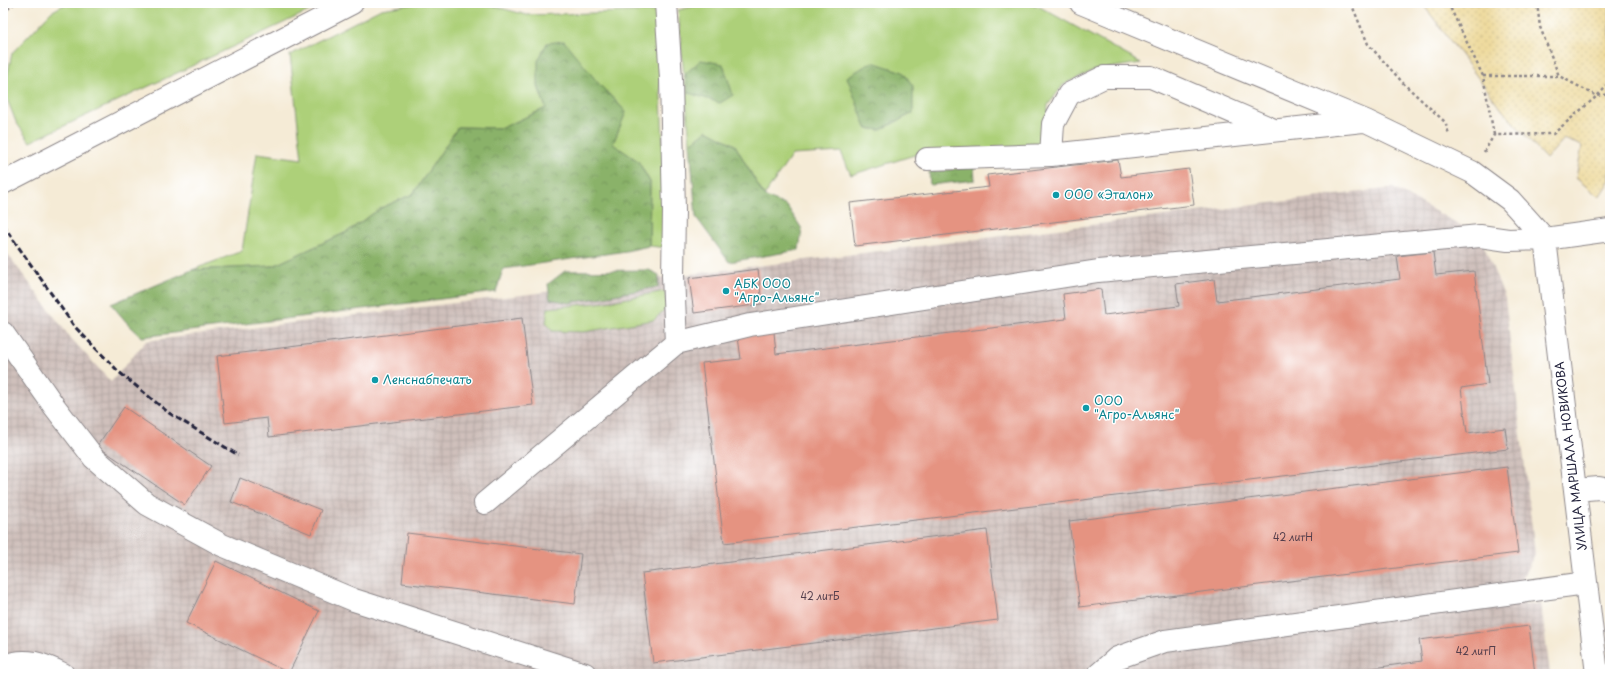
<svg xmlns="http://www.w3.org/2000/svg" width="1613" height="677" font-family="'Playpen Sans',sans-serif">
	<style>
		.industrial { fill: url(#industrial-grid) }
		.grass { fill: #add079; stroke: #68795a; fill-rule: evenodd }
		.forest { fill: url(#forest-crowns); stroke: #566a52 }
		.sand { fill: url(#sand-dots); stroke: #887e6c }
		.building { fill: #e59381 }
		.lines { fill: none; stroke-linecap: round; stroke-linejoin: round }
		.minor-casing { stroke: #8c8688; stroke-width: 24 }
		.path { stroke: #8c8688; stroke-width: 2.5; stroke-dasharray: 3 3; stroke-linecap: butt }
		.minor { stroke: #fff; stroke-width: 22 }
		.rail { stroke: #22223b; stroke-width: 3; stroke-dasharray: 6 3; stroke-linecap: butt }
		.culture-dot { fill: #0f9aa8; stroke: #fff; stroke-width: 1.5 }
		.labels { text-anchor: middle; stroke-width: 3; stroke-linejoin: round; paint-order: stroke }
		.number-label { font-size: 10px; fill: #533e4c }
		.culture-label { font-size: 12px; fill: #0d838f; stroke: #fff; text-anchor: start }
		.street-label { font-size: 12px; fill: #22223b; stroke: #fff }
	</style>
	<defs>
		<pattern id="industrial-grid" width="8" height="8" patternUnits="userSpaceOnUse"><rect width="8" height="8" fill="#cfc0bb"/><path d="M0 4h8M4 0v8" fill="none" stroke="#b1a5a2"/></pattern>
		<pattern id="forest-crowns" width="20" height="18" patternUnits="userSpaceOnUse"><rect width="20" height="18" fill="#8ab269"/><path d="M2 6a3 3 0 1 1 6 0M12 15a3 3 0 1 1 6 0" fill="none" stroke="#709058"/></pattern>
		<pattern id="sand-dots" width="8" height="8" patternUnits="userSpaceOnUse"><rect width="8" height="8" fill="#eeda9e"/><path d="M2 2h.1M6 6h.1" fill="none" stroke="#ccbb89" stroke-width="1.8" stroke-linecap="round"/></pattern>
	</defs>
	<rect width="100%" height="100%" fill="#fff"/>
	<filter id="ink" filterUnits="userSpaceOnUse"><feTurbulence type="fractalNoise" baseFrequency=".025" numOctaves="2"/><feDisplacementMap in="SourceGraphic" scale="8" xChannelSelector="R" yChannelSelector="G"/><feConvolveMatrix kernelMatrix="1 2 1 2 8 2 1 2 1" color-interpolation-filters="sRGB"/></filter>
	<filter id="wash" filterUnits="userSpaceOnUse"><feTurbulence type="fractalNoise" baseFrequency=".012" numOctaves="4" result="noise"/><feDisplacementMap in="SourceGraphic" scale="16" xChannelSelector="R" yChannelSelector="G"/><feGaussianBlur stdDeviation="0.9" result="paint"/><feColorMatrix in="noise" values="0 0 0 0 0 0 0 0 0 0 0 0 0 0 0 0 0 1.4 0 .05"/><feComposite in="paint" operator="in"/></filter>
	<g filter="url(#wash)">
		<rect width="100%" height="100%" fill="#f5ebd6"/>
		<path class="industrial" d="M1393 188 1480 236 1505 298 1535 554 1521 580 1524 605 1541 604 1550 674H3V248L69 336 111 382 146 341Z"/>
		<path class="grass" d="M67 3H326L30 142 16 122 7 99 5 87 12 53 51 12Z
			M421 3H482L527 15 657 11 668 248 649 246 650 182 638 161 612 144 626 112 599 84 538 86 546 108 502 128 458 127 413 194 381 208 347 232 273 266 192 270 242 251 257 153 302 159 290 55 381 9Z
			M708 3H1029L1040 7 1141 63 1095 70 1064 84 1048 105 1044 146 924 152 851 175 841 152 792 155 764 196 735 145 707 130 690 144 678 10ZM913 113 880 130 866 128Z
			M665 291 667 307 654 320 584 332 552 331 546 322 548 308 607 302Z"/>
		<path class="forest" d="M564 41 599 84 626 112 613 144 638 161 650 182 649 246 626 251 503 269 496 292 142 337 128 324 111 304 192 270 273 266 347 232 381 208 413 194 458 127 502 128 546 108 538 86V61L547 43Z
			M701 60 723 64 733 95 720 103 689 93 685 74Z
			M872 62 903 72 913 86V113L880 130 866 128 847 77Z
			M707 130 735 145 764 196 787 206 802 229 799 250 729 262 696 217 690 144Z
			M974 167 975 180 930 185 929 172Z
			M649 270 659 275 658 287 569 303 550 299 548 284 565 271Z"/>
		<path class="sand" d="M1422 3H1610V180L1599 197 1576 178 1582 146 1564 139 1546 159 1503 111Z"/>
		<g id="blocks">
			<path class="building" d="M1118 160 1121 177 1189 169 1194 205 855 246 850 203 989 187 987 175Z
				M1433 252 1436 275 1474 271 1488 384 1461 388 1467 433 1505 428 1508 449 724 543 702 363 741 359 738 337 774 332 776 354 1066 319 1063 294 1101 289 1104 315 1179 306 1176 284 1214 279 1217 301 1400 279 1397 256Z
				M758 269 762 304 694 313 689 278Z
				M522 318 533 405 269 437 267 418 225 423 217 356Z
				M124 407 211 466 185 505 97 446Z
				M1507 467 1518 553 1080 607 1069 521Z
				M240 478 321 510 311 534 231 502Z
				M987 530 998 620 653 663 642 573Z
				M407 533 581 554 575 604 402 583Z
				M216 561 319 611 289 673 186 623Z
				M1529 626 1535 674H1332L1422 661 1419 640Z"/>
		</g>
	</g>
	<g filter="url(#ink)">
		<use href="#blocks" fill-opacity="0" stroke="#8c8688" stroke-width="1"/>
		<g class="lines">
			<g class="minor-casing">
				<path id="minor" d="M1081 3 1366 121 1472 172 1510 200 1545 239
					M1051 155 1053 124 1069 94 1104 77H1151L1274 130
					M927 159 1051 155 1363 121
					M3 183 352 3
					M1545 239 1597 674
					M3 333 54 406 94 458 147 504 222 545 354 600 585 674
					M676 343 750 325 1098 271 1480 236 1508 240 1545 239 1610 230
					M1575 490 1599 488 1610 490
					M485 503 676 343 673 276 674 211 671 79 666 3
					M3 666C27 657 42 664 63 674
					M1099 674 1117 658 1165 641 1586 583"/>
			</g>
			<path class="path" d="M1351 3 1368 44 1404 84 1445 122 1449 134
				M1448 3 1483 76 1494 135
				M1537 3 1540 27 1559 76
				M3 13 15 3
				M1483 76H1559L1597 96 1610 83
				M1484 152 1494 135 1553 134 1597 96 1610 94"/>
			<use href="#minor" class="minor"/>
			<path class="rail" d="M3 225 74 326 119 372 169 413 238 455"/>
		</g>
	</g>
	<g class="culture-dot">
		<circle cx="1056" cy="195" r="4"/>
		<circle cx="726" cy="291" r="4"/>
		<circle cx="375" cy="380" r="4"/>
		<circle cx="1086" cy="408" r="4"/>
	</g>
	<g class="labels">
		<g class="number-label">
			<text x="1293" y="541">42 литН</text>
			<text x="820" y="600">42 литБ</text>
			<text x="1476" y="655">42 литП</text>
		</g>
		<g class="culture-label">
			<text x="1064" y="199">ООО «Эталон»</text>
			<text x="734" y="288">АБК ООО<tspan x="734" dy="14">"Агро-Альянс"</tspan></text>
			<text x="383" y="384">Ленснабпечать</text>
			<text x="1094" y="405">ООО<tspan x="1094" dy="14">"Агро-Альянс"</tspan></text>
		</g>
		<g class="street-label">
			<text transform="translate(1571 456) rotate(-97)" y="4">УЛИЦА МАРШАЛА НОВИКОВА</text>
		</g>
	</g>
	<rect width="1613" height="677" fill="none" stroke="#fff" stroke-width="16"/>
</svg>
